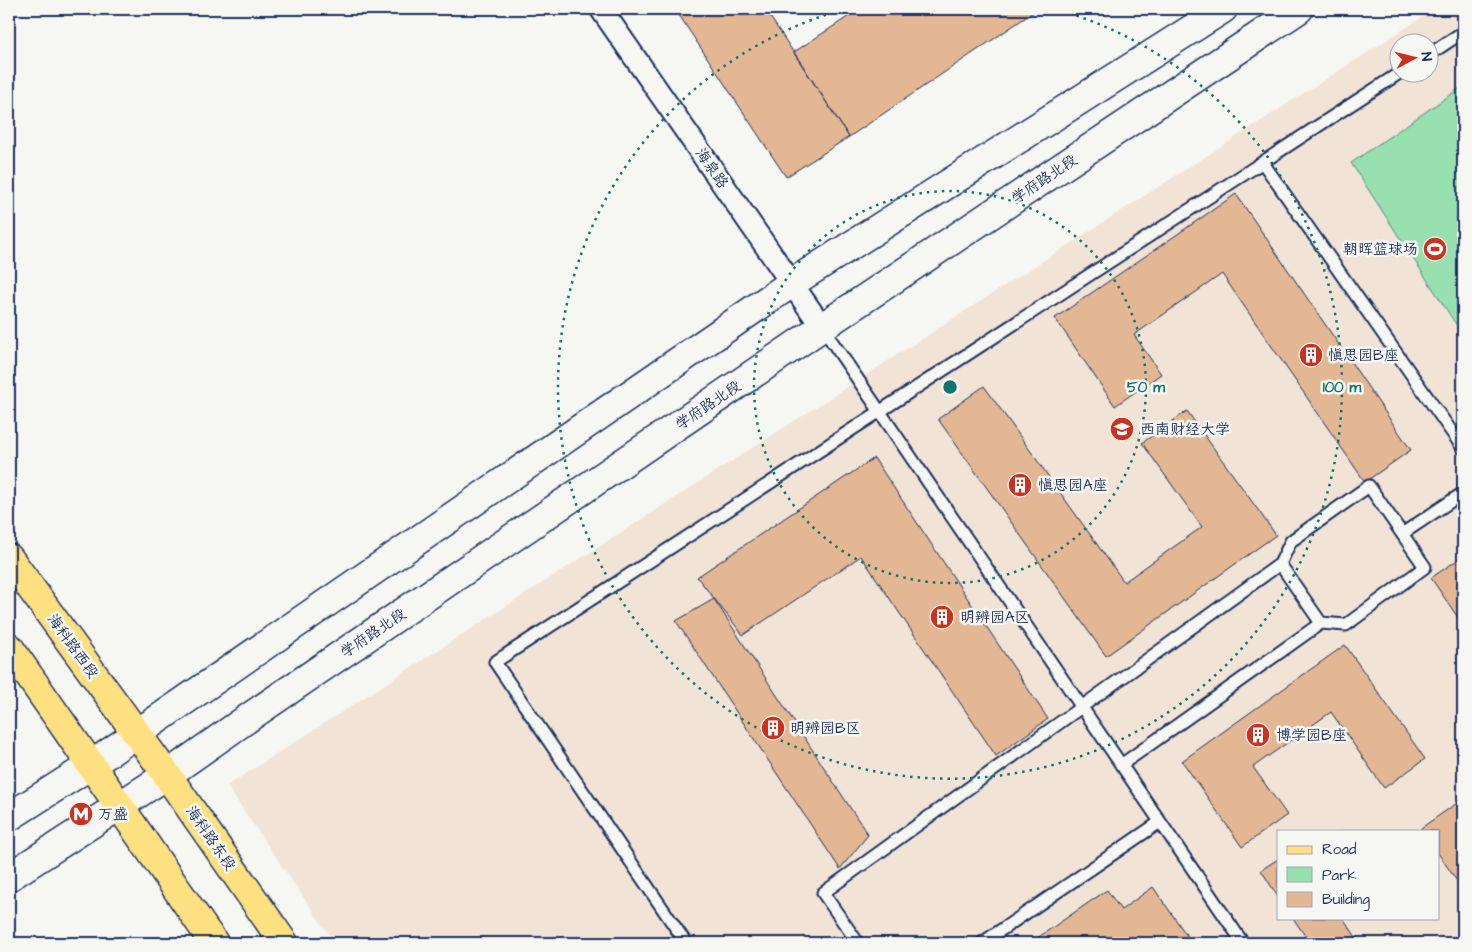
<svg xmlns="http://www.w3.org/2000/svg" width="1472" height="952" font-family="'Architects Daughter','LXGW WenKai TC',sans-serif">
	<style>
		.built { fill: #f1e3d6; fill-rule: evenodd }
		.green { fill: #98e0af; stroke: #5a8886 }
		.building { fill: #e4b794; stroke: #1b2f5e }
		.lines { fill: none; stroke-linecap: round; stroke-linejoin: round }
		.service-casing { stroke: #1b2f5e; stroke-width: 15 }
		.minor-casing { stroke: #1b2f5e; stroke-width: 25 }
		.secondary-casing { stroke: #1b2f5e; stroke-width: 31 }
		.primary-casing { stroke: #1b2f5e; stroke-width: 31 }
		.service { stroke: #f6f6f2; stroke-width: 11 }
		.minor { stroke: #f6f6f2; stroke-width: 21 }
		.secondary { stroke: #f6f6f2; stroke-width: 28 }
		.primary { stroke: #fde080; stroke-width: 28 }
		.ring { fill: none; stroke: #0f766e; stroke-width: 2.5; stroke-dasharray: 2.5 5 }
		.labels { text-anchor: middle; stroke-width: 5; stroke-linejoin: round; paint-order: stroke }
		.street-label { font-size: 15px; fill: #1b2f5e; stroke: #f6f6f2 }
		.poi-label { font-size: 15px; fill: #1b2f5e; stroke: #f6f6f2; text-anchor: start }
		.centre { fill: #0f766e; stroke: #f6f6f2; stroke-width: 2.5 }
		.ring-label { font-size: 15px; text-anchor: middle; font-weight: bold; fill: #0f766e; stroke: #f6f6f2; stroke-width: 5; stroke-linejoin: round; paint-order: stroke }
	</style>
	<rect width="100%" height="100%" fill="#f6f6f2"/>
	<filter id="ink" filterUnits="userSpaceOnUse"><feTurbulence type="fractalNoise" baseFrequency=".02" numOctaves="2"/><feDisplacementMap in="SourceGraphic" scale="10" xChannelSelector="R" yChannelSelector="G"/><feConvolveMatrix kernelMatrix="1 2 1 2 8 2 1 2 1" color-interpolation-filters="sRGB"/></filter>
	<g filter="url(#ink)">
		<path class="built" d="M1435 9H1463V943H335L227 786ZM1400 42H1430V72H1400ZM1278 831H1438V918H1278Z"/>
		<path class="green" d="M1463 86V335L1351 163Z"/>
		<path class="building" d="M675 9H765L849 137 786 177Z
			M860 9H1038L849 137 794 52Z
			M1236 194 1411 450 1365 482 1222 274 1134 335 1161 374 1115 406 1055 318Z
			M984 386 1124 582 1202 527 1142 443 1187 411 1276 535 1106 656 938 419Z
			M874 458 1048 719 996 756 861 556 743 635 697 577Z
			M1463 556V625L1431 578Z
			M714 599 868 835 840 869 676 621Z
			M1345 645 1425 759 1384 788 1331 712 1253 767 1287 815 1242 847 1182 761Z
			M1463 799V890L1438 853V831H1423L1421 828Z
			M1278 859V897L1261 870Z
			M1153 887 1192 943H1030L1107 890 1121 910Z
			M1293 918H1343L1360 943H1310Z"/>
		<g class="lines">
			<g class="service-casing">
				<path id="service" d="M1430 54 1463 32
					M1263 163 1463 448
					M822 327 1243 943
					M1402 534 1463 493
					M1280 564 1321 623
					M686 943 495 662 1401 72
					M858 943 823 893 1280 564 1291 541 1369 486 1425 567 1346 625 1321 623 1121 765
					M982 943 1160 822"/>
			</g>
			<g class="minor-casing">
				<path id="minor" d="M601 9 822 327"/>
			</g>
			<g class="secondary-casing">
				<path id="secondary" d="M9 817 91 765 792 283 1223 9
					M9 877 167 775 254 714 822 327 1299 9"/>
			</g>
			<g class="primary-casing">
				<path id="primary" d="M9 558 167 775 284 943
					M9 647 91 765 214 943"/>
			</g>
			<use href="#service" class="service"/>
			<use href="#minor" class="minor"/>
			<use href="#secondary" class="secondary"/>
			<use href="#primary" class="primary"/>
		</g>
	</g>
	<g class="ring">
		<circle cx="950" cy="387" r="196"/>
		<path d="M1055 9A392 392 0 1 1 845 9"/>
	</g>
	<defs>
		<g id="stadium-disc" transform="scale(1.25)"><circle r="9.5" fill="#c8321e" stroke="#f6f6f2"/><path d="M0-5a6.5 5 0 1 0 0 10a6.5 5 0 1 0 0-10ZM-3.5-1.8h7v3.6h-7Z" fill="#fff"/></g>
		<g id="building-disc" transform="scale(1.25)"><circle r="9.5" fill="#c8321e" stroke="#f6f6f2"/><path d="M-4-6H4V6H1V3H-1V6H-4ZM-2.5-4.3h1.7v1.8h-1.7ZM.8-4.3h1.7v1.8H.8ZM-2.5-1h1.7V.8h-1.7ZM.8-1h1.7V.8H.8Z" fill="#fff"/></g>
		<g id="university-disc" transform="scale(1.25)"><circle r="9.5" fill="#c8321e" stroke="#f6f6f2"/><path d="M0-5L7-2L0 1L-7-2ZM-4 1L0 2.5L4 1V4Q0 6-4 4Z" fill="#fff"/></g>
		<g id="metro-disc" transform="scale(1.25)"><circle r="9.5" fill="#c8321e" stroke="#f6f6f2"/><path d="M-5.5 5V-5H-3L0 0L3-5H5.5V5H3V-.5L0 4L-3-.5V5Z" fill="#fff"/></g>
	</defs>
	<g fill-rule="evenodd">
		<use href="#stadium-disc" x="1435" y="249"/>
		<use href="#building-disc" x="1311" y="355"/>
		<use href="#university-disc" x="1122" y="429"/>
		<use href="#building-disc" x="1020" y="485"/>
		<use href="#building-disc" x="942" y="617"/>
		<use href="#building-disc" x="773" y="728"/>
		<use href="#building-disc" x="1258" y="735"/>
		<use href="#metro-disc" x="81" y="814"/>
	</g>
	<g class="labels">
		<g class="street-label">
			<text transform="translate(712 168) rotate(55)" y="5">海泉路</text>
			<text transform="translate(1044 179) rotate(-34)" y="5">学府路北段</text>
			<text transform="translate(708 405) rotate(-34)" y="5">学府路北段</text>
			<text transform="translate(373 633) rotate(-34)" y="5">学府路北段</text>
			<text transform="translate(73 646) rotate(54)" y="5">海科路西段</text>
			<text transform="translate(211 838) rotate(55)" y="5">海科路东段</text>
		</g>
		<g class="poi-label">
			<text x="1418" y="254" text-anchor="end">朝晖篮球场</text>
			<text x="1328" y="360">慎思园B座</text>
			<text x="1140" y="434">西南财经大学</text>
			<text x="1038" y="490">慎思园A座</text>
			<text x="960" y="622">明辨园A区</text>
			<text x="790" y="733">明辨园B区</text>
			<text x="1276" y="740">博学园B座</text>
			<text x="98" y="819">万盛</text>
		</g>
	</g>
	<circle cx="950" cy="387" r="8" class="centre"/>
	<g class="ring-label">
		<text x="1146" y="392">50 m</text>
		<text x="1342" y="392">100 m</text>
	</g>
	<rect width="1472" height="952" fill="none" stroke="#f6f6f2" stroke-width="30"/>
	<rect x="15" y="15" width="1442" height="922" fill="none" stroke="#1b2f5e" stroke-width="2" filter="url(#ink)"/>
	<rect x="1277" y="830" width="162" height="90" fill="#f6f6f2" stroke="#9ea6b7"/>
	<rect x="1287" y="846" width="25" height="8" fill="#fde080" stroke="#9ea6b7"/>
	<text x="1322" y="854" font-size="15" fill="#1b2f5e">Road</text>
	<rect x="1287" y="867" width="25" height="15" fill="#98e0af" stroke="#9ea6b7"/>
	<text x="1322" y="880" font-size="15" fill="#1b2f5e">Park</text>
	<rect x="1287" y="892" width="25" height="15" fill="#e4b794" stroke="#9ea6b7"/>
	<text x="1322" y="904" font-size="15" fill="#1b2f5e">Building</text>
	<g transform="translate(1414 58) rotate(83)"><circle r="24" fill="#f6f6f2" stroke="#9ea6b7"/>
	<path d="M0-4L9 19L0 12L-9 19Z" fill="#c8321e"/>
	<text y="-8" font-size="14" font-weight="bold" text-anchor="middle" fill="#1b2f5e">N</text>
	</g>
</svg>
